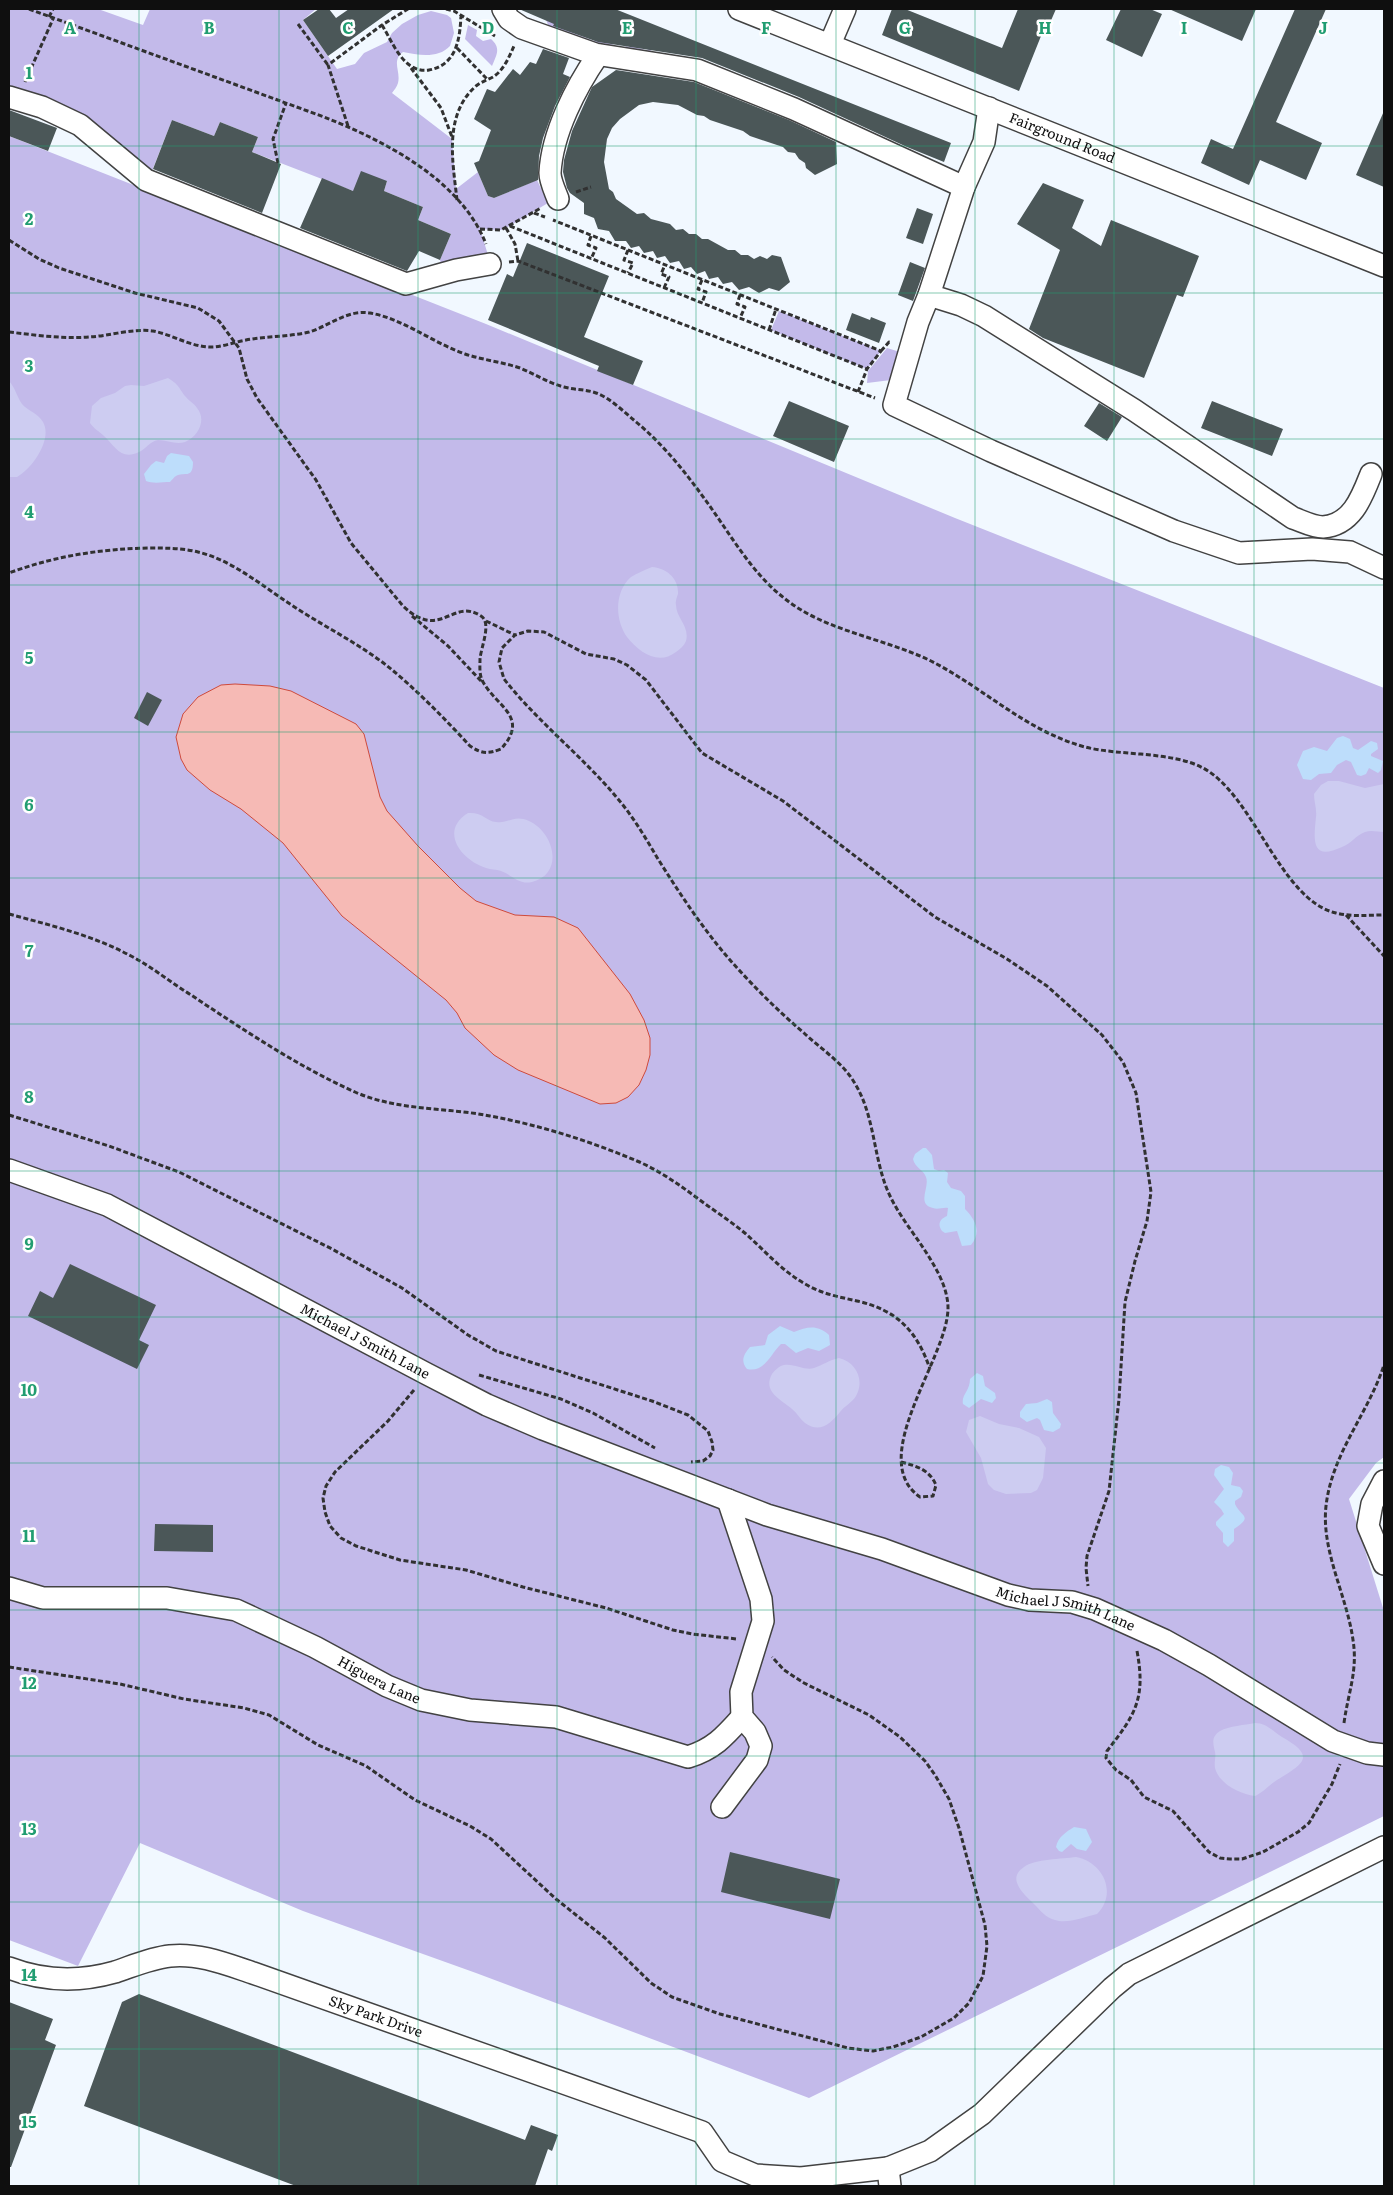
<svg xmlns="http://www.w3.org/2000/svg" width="1393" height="2195" font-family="Literata,serif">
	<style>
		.green { fill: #c3baea }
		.sand { fill: #bdddfb }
		.pitch { fill: #cdccf1 }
		.water { fill: #f6bab5; stroke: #ce4a3c }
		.building { fill: #4b5758 }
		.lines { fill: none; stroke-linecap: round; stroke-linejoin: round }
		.minor-casing { stroke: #424242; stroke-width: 24 }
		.path { stroke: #313131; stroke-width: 3; stroke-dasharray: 5 2.5; stroke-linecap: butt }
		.minor { stroke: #fff; stroke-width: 21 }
		.grid { fill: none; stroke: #219d71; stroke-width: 1; stroke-opacity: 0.55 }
		.labels { text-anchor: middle; stroke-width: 5; stroke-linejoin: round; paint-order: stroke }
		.street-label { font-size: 14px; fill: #0f0f0f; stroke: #fff }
		.grid-label { font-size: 16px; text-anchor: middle; font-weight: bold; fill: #219d71; stroke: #fff; stroke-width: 5; stroke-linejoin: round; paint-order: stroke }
	</style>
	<rect width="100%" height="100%" fill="#f1f8ff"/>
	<path class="green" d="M9 9H98L143 25 150 9H316L303 20 337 69 355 64 364 53 387 42 392 33 402 24 418 15 431 11 447 15 451 18 454 33 450 46C438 59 418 55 403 52 391 61 401 71 398 83 397 87 394 90 392 93L452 139 456 189 478 172 488 196 494 198 537 180 548 203 506 228 501 230 480 229 488 255 442 267 440 260 451 234 418 220 423 207 384 191 387 181 353 191 252 152 258 137 220 122 214 136 172 120 150 176 93 135 9 97Z
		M551 9H581L571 32 594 41 596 38 624 49 626 46 629 47 630 44 647 51 653 37 662 28 649 54 565 38 550 29 546 20Z
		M468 25 477 30 476 36 483 41 491 39C501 48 497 54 492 66L465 39Z
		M9 136 486 324 955 518 1384 688V1457L1376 1463 1349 1499 1384 1611V1816L809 2098 476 1973 303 1911 140 1843 78 1966 9 1940Z
		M779 311 881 351 867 369 771 330Z
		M887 348 900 352 891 380 867 383 868 371Z"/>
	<path class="sand" d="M171 453 189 456 193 462C193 480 184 471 176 476 174 477 172 480 170 482 163 482 153 484 146 481L144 474 151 465 156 461 164 463 167 456Z
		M1343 736 1350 739 1353 748 1358 750 1371 741 1377 743 1378 749 1371 754V756L1383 761 1381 770 1378 773 1369 768 1366 774 1361 776 1357 775 1351 762 1346 760 1337 765 1331 773 1319 774 1311 780 1303 779 1297 765 1303 751 1314 747 1327 751 1337 738Z
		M923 1148H926L932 1155 934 1169 939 1171 944 1170 948 1173 947 1182 951 1188 961 1191 965 1196V1209C975 1219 982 1232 971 1245L962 1246 957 1231 945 1233 942 1231C937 1224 940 1219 947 1216L948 1208C943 1207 938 1210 933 1208 916 1204 930 1188 926 1177 923 1169 915 1168 913 1159L915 1154Z
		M780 1326 794 1332C807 1327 817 1324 829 1335L830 1345 819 1351 808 1348 796 1353 785 1344H781C771 1353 765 1373 747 1369 740 1361 744 1354 750 1347L765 1345 768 1335Z
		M977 1373 983 1376 985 1386 995 1393 996 1398 992 1403 981 1399 969 1408 963 1404C961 1395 970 1391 970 1379Z
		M1047 1399 1052 1402 1053 1413 1061 1424 1060 1428 1053 1432 1044 1430 1040 1420 1037 1418 1027 1422 1020 1417V1412L1026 1404 1037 1403Z
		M1221 1465 1229 1467 1233 1473 1231 1485 1240 1487 1243 1491 1241 1497 1235 1501V1504C1241 1517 1254 1516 1234 1529V1541L1228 1547 1223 1542V1533L1216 1525V1522L1224 1514 1221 1509 1214 1502 1224 1489 1214 1475 1215 1469Z
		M1074 1827 1086 1829 1092 1842 1086 1851 1077 1849 1071 1844 1062 1852 1059 1851 1056 1847C1058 1837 1066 1832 1074 1827Z"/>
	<path class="pitch" d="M168 378C181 386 178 388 186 397 189 401 194 403 197 408 207 420 198 437 185 442 176 445 167 440 158 440 150 441 146 449 139 452 121 461 115 446 104 436 99 431 94 429 90 423L92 406 101 398 115 393 125 386 131 385 144 386Z
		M9 381C15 387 17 397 22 404 28 411 38 413 43 422 53 439 32 469 17 477H9Z
		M652 567C666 568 679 578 678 594 677 597 675 602 676 605 676 618 690 626 686 641 684 646 680 649 676 652 658 666 639 652 627 637 615 620 614 592 631 577 637 573 645 570 652 567Z
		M1328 781H1339L1365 788 1384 784V832C1378 832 1371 830 1365 832 1356 835 1351 844 1342 847 1310 862 1314 838 1316 817 1317 809 1314 802 1314 794L1321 785Z
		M468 813C483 812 486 821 496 822 508 824 514 814 529 821 554 832 565 874 532 882 519 885 512 875 501 871 496 869 491 870 486 868 461 860 439 831 468 813Z
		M839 1358C856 1362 865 1380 856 1396 852 1403 844 1406 840 1412 831 1423 820 1434 805 1423 800 1419 797 1413 792 1409 782 1400 762 1392 772 1374 775 1370 779 1366 784 1365 794 1363 805 1371 814 1368 823 1365 829 1360 839 1358Z
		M980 1416 999 1424 1019 1428 1039 1437 1046 1448 1043 1478 1037 1490 1031 1493 1006 1494 994 1490 988 1484 981 1458 966 1432 969 1420Z
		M1255 1723C1267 1723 1272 1731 1282 1737 1318 1757 1302 1764 1277 1780 1269 1785 1264 1792 1255 1796 1240 1794 1219 1784 1215 1768 1214 1762 1216 1757 1215 1752 1213 1743 1211 1737 1220 1731 1229 1726 1245 1725 1255 1723Z
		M1076 1857C1103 1862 1118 1893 1097 1914 1085 1917 1067 1924 1055 1920 1046 1918 1040 1910 1034 1904 1024 1894 1006 1879 1024 1867 1035 1859 1062 1859 1076 1857Z"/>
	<path class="water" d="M235 684 270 686 291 691 356 724 364 734 380 797 387 811 418 846 460 888 476 901 515 915 554 917 578 928 630 994 644 1020 650 1038V1055L646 1070 639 1085 628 1097 616 1103 600 1104 518 1070 494 1055 465 1028 457 1013 446 1000 342 916 283 843 241 809 210 790 187 770 181 759 176 737 183 714 198 697 221 685Z"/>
	<path class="building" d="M319 9H329L336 18 349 9H394L328 56 303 20Z
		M519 9H615L951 143 944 162 907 147 799 97 702 58 598 42 553 26 554 24Z
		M892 9H905L1002 48 1018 9H1056L1046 32 1043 31 1019 91 882 35Z
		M1121 9H1150L1162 14 1142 57 1106 40Z
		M1169 9H1256L1242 41Z
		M1295 9H1326L1276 122 1322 143 1306 180 1260 160 1249 185 1201 163 1211 139 1233 149Z
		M543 49 569 58 563 74 570 77 555 106 543 138 539 156 538 180 494 198 488 196 474 163 479 161 491 130 474 119 487 89 495 92 513 69 520 75 530 62 536 64Z
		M616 70 694 82 789 120 836 142 837 164 815 175 806 168 805 163 799 159 795 153 788 152 783 147 750 136 743 131 710 120 704 116 697 115 678 105 653 102 639 105 620 119 612 128 607 139 604 162 609 189 613 192 616 199 637 214 644 213 651 219 670 224 676 230 683 229 689 234H696L702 239H708L728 250H735L741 255H748L754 259 760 256 767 259 772 255 781 257 790 282 779 291 769 288 759 293 749 287 739 290 732 282 723 284 718 277 709 279 705 271 697 274 691 267 684 269 679 261 670 263 665 256 657 258 653 251 644 253 639 246 631 248 626 241H615L609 231 598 229 594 218 584 214V203L570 193 567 188 563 172 564 160 572 131 592 87Z
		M9 110 57 128 48 151 9 136Z
		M1384 111V187L1356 175Z
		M172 120 214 136 220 122 258 137 252 152 281 164 262 213 153 169Z
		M361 171 387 181 384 191 423 207 418 220 451 234 440 260 419 251 407 271 300 228 322 178 353 191Z
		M1043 183 1084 200 1072 228 1101 246 1111 220 1199 256 1183 297 1177 295 1144 378 1043 338 1029 329 1060 250 1017 224Z
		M917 208 933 214 923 244 906 238Z
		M527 243 609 276 584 337 643 361 633 385 597 371 599 366 488 320 507 274 513 277Z
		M910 262 925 268 913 301 898 295Z
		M852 313 870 320 871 317 886 323 879 343 846 330Z
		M789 401 849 426 834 462 773 436Z
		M1212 401 1283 429 1272 456 1201 428Z
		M1099 403 1122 417 1107 441 1084 426Z
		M147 692 162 700 148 726 134 718Z
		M70 1264 156 1305 139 1340 149 1345 137 1369 28 1316 40 1291 53 1298Z
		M155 1524 213 1525V1552L154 1551Z
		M730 1852 840 1879 830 1919 721 1892Z
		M139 1994 525 2140 531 2125 558 2135 552 2151 548 2149 535 2186H296L84 2106 122 2002Z
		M9 2002 53 2019 45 2040 56 2045 11 2167H9Z"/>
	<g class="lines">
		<g class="minor-casing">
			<g id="minor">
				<path d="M503 9 509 19 522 28 595 54 697 70 794 109 964 187"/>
				<path id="s1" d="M739 9 1384 266"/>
				<path d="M830 44 845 9"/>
				<path d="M9 97 42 107 80 125 146 180 406 284 456 270 490 264"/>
				<path d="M989 108 984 142 964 187 929 295 918 322 894 405 991 451 1174 531 1239 553 1312 549 1350 552 1384 568"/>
				<path d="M558 199C555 191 550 181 550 173 552 133 576 87 598 55"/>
				<path d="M929 295 961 305 984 316 1134 410 1293 518C1302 521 1313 527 1323 527 1352 525 1362 497 1371 474"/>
				<path id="s2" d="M9 1170 107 1205 427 1374 487 1405 543 1429 767 1515 882 1549 1008 1595 1030 1600 1072 1602 1095 1609 1164 1640 1209 1665 1333 1741 1367 1753 1384 1755"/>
				<path d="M1384 1481 1372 1504 1368 1526 1384 1564"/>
				<path id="s3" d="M9 1588 43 1598H167L236 1610 315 1647 387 1686 421 1700 470 1710 556 1717 688 1757C714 1749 725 1736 742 1717"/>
				<path d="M722 1807 757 1760 761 1746 755 1732 742 1717 741 1692 763 1621 761 1599 728 1500"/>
				<path id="s4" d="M9 1968C43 1981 80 1982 115 1972 133 1966 151 1958 170 1956 199 1953 226 1964 253 1973L702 2132 722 2161 755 2175 801 2178 888 2168 890 2186"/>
				<path d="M888 2168 930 2151 982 2114 1112 1988 1129 1974 1384 1847"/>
			</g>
		</g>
		<path class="path" d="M29 9 324 117C385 141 461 180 486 244
			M446 9 454 11 495 36
			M49 17 53 9
			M298 24 328 65
			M382 25C390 38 398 58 411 66 417 70 423 71 429 70 457 65 460 38 461 15
			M457 48 487 79
			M411 68 441 108 452 137
			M25 82 53 19
			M348 126 328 65 382 25 408 9
			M278 163 273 139 286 103
			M576 192 591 187
			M457 200C453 163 443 115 476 86 481 82 487 80 493 77 504 70 509 57 514 46
			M534 213 545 217
			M510 226 867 369 881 351 553 220
			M506 228 515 244 518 261
			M480 229 501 230 541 208
			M591 236 588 245 596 248 591 259
			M9 240 39 259 59 268 135 293 198 308 219 321 239 348 247 379 257 398 316 480 351 543 403 606C441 642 452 597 481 616 492 623 481 647 480 659 480 667 479 675 483 682 497 707 530 717 501 749 488 754 482 754 470 746 445 719 415 688 386 665 355 641 319 624 287 602 260 584 231 560 198 552 182 548 166 548 149 548 100 549 55 556 9 573
			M628 250 624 260 633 263 628 273
			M509 262 518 261 875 398
			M702 280 698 289 706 292 702 303
			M664 288 669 277 661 274 665 265
			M740 295 737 304 745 307 740 318
			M769 330 776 309
			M9 332C35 335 62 339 89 337 109 336 134 328 153 331 174 335 192 348 214 347 225 346 235 342 246 340 267 336 288 337 309 332 329 326 348 309 370 313 404 319 433 343 465 354 483 360 502 362 520 368 535 374 548 383 564 387 575 390 585 389 596 393 610 398 623 411 635 421 664 445 687 474 709 505 732 537 752 573 784 598 824 631 884 638 931 661 984 688 1026 731 1085 747 1120 756 1171 751 1203 768 1254 795 1280 900 1336 913 1352 917 1368 915 1384 915
			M881 351 889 342 891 343
			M858 392 867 369
			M412 616 448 646 482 682
			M486 621 515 635
			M9 914C49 925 92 935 129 955 151 966 170 982 191 995 244 1030 297 1066 355 1092 398 1111 445 1107 490 1116 539 1125 590 1141 637 1161 663 1172 685 1189 708 1206 721 1215 734 1224 746 1234 766 1252 783 1272 807 1285 822 1294 840 1297 857 1301 897 1310 917 1331 930 1369
			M1346 915 1384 956
			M9 1115 109 1146 179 1172 332 1249 402 1288 468 1335 496 1351 652 1401 688 1415 708 1431 712 1442 713 1450 710 1456 703 1461 691 1462
			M479 1375 561 1399 593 1413 655 1448
			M414 1390 388 1421 335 1472 326 1486 323 1498 325 1512 330 1526 341 1538 356 1546 400 1560 466 1570 523 1587 606 1608 673 1630 692 1634 737 1639
			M901 1462C916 1466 929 1469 936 1485L933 1496 920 1497C865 1459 948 1358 948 1308 948 1292 940 1275 932 1262 916 1234 894 1212 884 1181 873 1148 873 1112 854 1082 842 1062 821 1049 804 1033 778 1011 753 986 730 960 703 929 680 894 658 859 648 842 638 825 626 809 590 762 541 726 504 679L499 662 502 648 515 635 528 631 544 632 586 654 614 659 627 665 646 680 702 753 783 801 935 917 1007 959 1047 986 1102 1035 1123 1062 1136 1093 1151 1192 1147 1221 1135 1261 1125 1302 1119 1399 1109 1491 1087 1556 1086 1568 1088 1586
			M1137 1651C1146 1699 1135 1715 1107 1751L1106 1758 1116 1770 1131 1780 1144 1797 1173 1811 1209 1852 1220 1858 1230 1859H1242L1263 1852 1298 1832 1309 1823 1332 1784 1340 1764
			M9 1667 120 1684 184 1699 244 1708 269 1715 318 1745 366 1766 415 1800 470 1826 491 1839 556 1899 605 1938 651 1983 672 1997 720 2014 848 2048 873 2051 893 2047 921 2037 954 2018 969 2003 983 1976 987 1946 985 1925 959 1828 949 1799 935 1775 925 1761 900 1737 869 1715 804 1683 784 1670 772 1657
			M1344 1723C1348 1693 1358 1671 1353 1640 1347 1596 1321 1551 1326 1506 1332 1453 1368 1414 1384 1365"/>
		<use href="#minor" class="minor"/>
	</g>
	<path class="grid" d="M139 9V2186M279 9V2186M418 9V2186M557 9V2186M696 9V2186M836 9V2186M975 9V2186M1114 9V2186M1254 9V2186M9 146H1384M9 293H1384M9 439H1384M9 585H1384M9 732H1384M9 878H1384M9 1024H1384M9 1171H1384M9 1317H1384M9 1463H1384M9 1610H1384M9 1756H1384M9 1902H1384M9 2049H1384"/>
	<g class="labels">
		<g class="street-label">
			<text dy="5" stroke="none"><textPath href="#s1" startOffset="348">Fairground Road</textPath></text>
			<text dy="5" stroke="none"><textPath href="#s2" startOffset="396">Michael J Smith Lane</textPath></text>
			<text dy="5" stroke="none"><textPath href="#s2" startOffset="1148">Michael J Smith Lane</textPath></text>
			<text dy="5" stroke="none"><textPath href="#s3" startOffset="389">Higuera Lane</textPath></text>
			<text dy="5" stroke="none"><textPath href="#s4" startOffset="381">Sky Park Drive</textPath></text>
		</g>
	</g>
	<g class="grid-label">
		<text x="70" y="34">A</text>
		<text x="209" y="34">B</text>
		<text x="348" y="34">C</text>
		<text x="488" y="34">D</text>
		<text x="627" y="34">E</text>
		<text x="766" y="34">F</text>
		<text x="905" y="34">G</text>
		<text x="1045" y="34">H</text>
		<text x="1184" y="34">I</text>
		<text x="1323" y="34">J</text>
		<text x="29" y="79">1</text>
		<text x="29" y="225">2</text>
		<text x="29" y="372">3</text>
		<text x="29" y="518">4</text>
		<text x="29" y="664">5</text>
		<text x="29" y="811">6</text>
		<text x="29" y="957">7</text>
		<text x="29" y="1103">8</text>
		<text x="29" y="1250">9</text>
		<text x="29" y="1396">10</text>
		<text x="29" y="1542">11</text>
		<text x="29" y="1689">12</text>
		<text x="29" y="1835">13</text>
		<text x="29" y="1981">14</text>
		<text x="29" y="2128">15</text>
	</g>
	<rect width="1393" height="2195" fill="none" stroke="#0f0f0f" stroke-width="20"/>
</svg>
